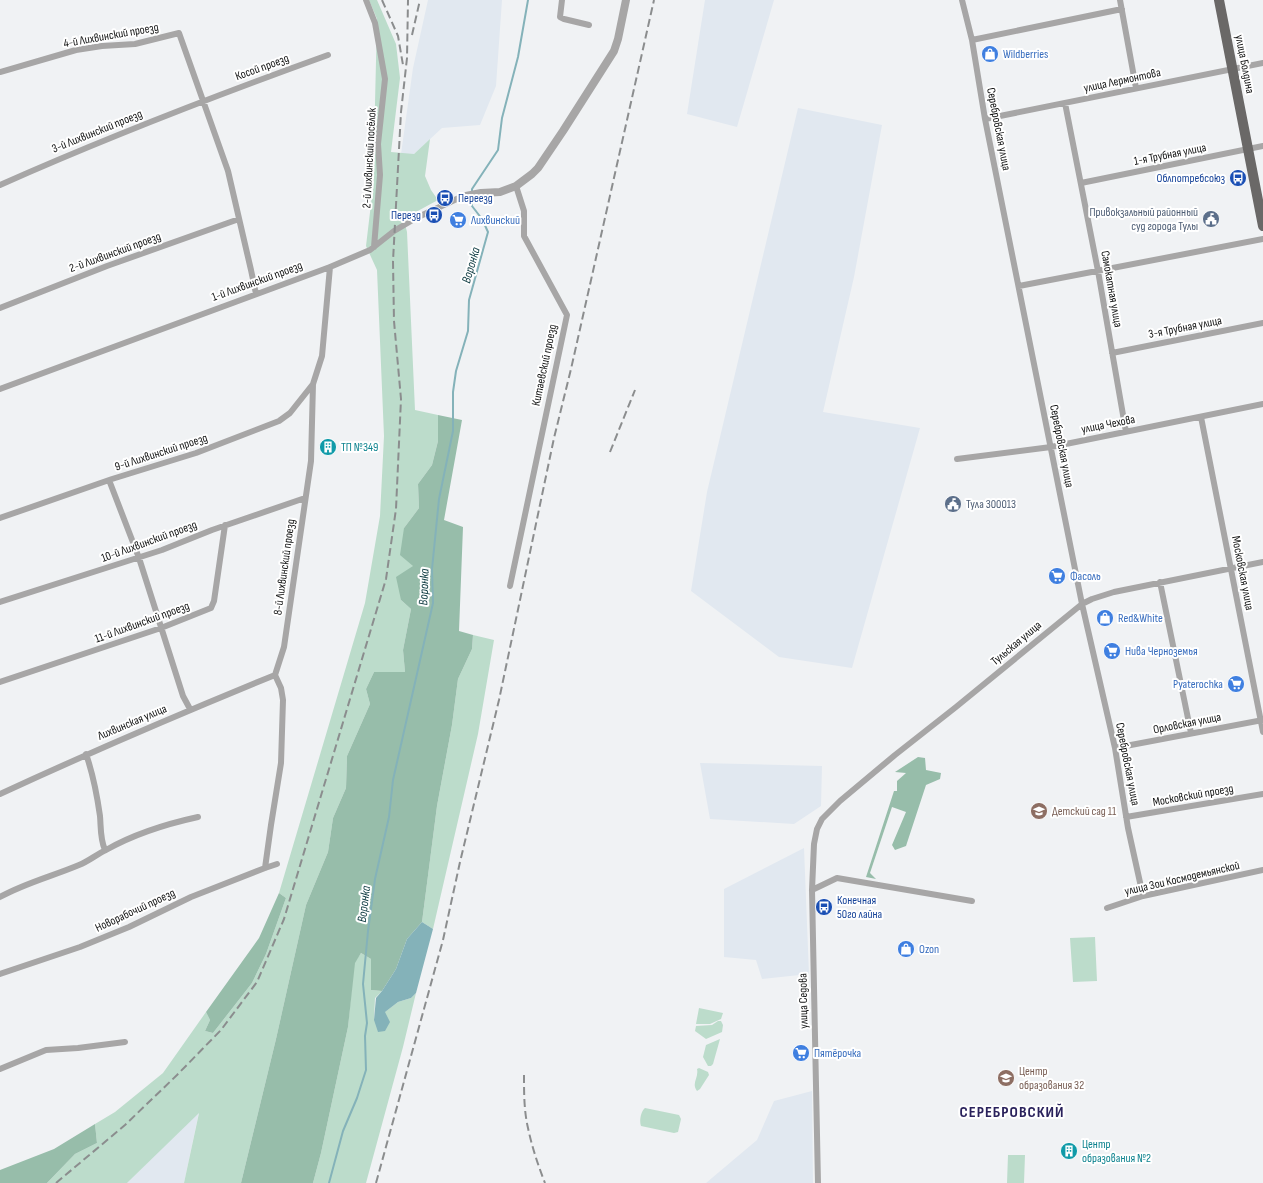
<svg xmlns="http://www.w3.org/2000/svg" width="1263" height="1183" font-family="'Sofia Sans Condensed',sans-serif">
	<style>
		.built { fill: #e1e8f0 }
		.green { fill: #bcdccb }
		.forest { fill: #97bdaa }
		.water { fill: #84b2b9 }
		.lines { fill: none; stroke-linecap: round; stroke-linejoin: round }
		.stream { stroke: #84b2b9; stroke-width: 2 }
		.minor { stroke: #a7a6a6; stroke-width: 6 }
		.tertiary { stroke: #a7a6a6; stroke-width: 8 }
		.primary { stroke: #6a6867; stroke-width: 10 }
		.rail { stroke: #8b8d8e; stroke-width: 2; stroke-dasharray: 8 4; stroke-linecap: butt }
		.labels { text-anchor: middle; stroke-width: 4; stroke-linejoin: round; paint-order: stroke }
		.street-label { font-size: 12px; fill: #121313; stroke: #fff }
		.shop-label { font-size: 12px; fill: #366cbe; stroke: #fff; text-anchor: start }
		.transit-label { font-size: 12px; fill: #164399; stroke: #fff; text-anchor: end }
		.service-label { font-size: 12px; fill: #4e5e75; stroke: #fff; text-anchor: end }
		.culture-label { font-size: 12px; fill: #0d838f; stroke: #fff; text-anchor: start }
		.education-label { font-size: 12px; fill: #785e54; stroke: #fff; text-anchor: start }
		.water-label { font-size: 13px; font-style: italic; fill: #0d3a40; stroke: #fff }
		.district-label { font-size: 16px; font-weight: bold; letter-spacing: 1px; fill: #2a225c; stroke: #fff }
	</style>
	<rect width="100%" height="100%" fill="#f0f2f4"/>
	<path class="built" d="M428 0H502L496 86 480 125 442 128 414 154H401L413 68Z
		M705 0H774L737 127 687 114Z
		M798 108 882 125 854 277 823 412 920 428 852 668 779 657 691 591 707 492Z
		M700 763 822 766 821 806 794 824 710 819Z
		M804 848 809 974 762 979 756 960 724 957V889Z
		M812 1091 813 1183H706L757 1140 774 1101Z
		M199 1112 184 1183H127Z"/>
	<path class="green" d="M369 0H377L396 44 400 78 391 152 414 154 430 139 425 176 431 190 438 200 414 213 404 220 407 232 415 410 438 415V441L432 465 418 484 419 508 404 528 413 566 401 600 411 609 403 650 405 672H374L366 689 370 704 347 756 346 788 333 818 328 852 306 905 276 1039 241 1183H184L199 1113 127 1183H47L75 1154 97 1143 95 1124 115 1112 163 1073 206 1012 210 1020 205 1031 213 1033 252 983 266 954 286 898 279 893 365 603 380 516 384 436 377 270 366 246 373 187 377 19Z
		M473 635 494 640 478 734 433 929 422 922 437 806 452 725 458 679 472 649Z
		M1095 937 1097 981 1073 982 1070 938Z
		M361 953 371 959V990L382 991 375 998 374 1020 398 1002 411 998 416 993 403 1047 366 1183H313L321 1153 348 1027 354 963Z
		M699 1008 723 1013 721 1019 710 1024H696Z
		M718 1021H721L723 1025 722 1032 706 1039 695 1031 696 1026 712 1025Z
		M720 1039 713 1064 711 1066H708L703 1057 706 1045Z
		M699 1068 708 1072 709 1075 700 1089 697 1091C691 1083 699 1078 697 1069Z
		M645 1108 679 1115 681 1119 678 1132 674 1133 641 1126C639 1121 641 1111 645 1108Z
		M1008 1155H1025L1024 1183H1007Z"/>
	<path class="forest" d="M438 415 462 420 444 520 463 527 459 631 473 635 472 649 458 679 452 725 437 806 422 922 407 939 396 969 382 991 371 990V959L361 953 355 963 348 1027 321 1153 313 1183H241L276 1039 306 905 328 852 333 818 346 788 347 756 370 704 366 689 374 672H405L403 650 411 609 401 600 396 577 413 566 400 555 404 528 419 508 418 484 432 465 438 441Z
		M918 757 925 758 926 770 941 773 940 779 926 785 906 846 895 850 892 845 906 812 892 807 870 873 876 879 866 877 894 791H897V781L906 773 895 772Z
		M279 893 286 898 266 954 252 983 213 1033 205 1031 210 1020 206 1012 259 938Z
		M95 1124 97 1143 75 1154 47 1183H0V1170L54 1149Z"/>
	<path class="water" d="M422 922 433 929 416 993 411 998 398 1002 385 1012 390 1022 385 1031 378 1032 374 1020 376 998 382 991 396 969 407 939Z"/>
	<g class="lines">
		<path class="stream" d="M472 192V189L498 150 502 118 518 57 528 0
			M329 1183 343 1131 357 1098 366 1070 365 1036 367 1023 363 984 368 931 375 879 389 817 393 780 433 603 432 569 439 499 453 431V392L456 371 468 331 469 300 488 232 482 219 472 206V196"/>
		<path class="minor" d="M366 0 375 23 385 79 378 144 380 175 374 247
			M562 0 560 17 564 19 589 25
			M962 0 972 40 985 119 1082 604 1115 748 1128 828 1143 896
			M1120 0 1136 88
			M972 40 1122 9
			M0 72 76 50 102 46 135 44 179 33 228 171 251 270 256 294
			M1065 103 1098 271 1126 432
			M985 119 1263 63
			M1081 183 1263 146
			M0 185C108 137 217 95 328 55
			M1019 286 1263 239
			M0 308 107 266 239 219
			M1112 353 1263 323
			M0 389 330 267 370 250 394 231 416 218 461 197
			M1201 417 1263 732
			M957 459 1051 447 1263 404
			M109 480 139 558 183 696 190 709
			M0 518 112 479 196 453 279 421 290 413 313 384
			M1160 582 1191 733
			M510 586 567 315 524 236V211L516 186
			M0 602 162 550 212 530 305 498
			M0 682 161 628 211 608 214 601 225 525
			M1115 748 1263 720
			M86 754C93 774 97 795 100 816 101 827 100 839 105 850
			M0 794C91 752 182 713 275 675
			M1126 817 1263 794
			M265 868 271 825 281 763 283 700 281 688 275 675 284 647 311 461 313 384 322 356 330 267
			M812 890 837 878 972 901
			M0 897C25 883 53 876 79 865 89 861 97 854 106 850 134 834 166 824 198 817
			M1107 908 1143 896 1263 870
			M0 974 80 947 129 927 191 897 265 868 277 864
			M0 1069 46 1050 78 1048 125 1042
			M818 1183 812 890 814 844 817 829 822 819 840 801 895 755 956 707 1082 604 1092 599 1114 592 1263 562"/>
		<path class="tertiary" d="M461 197 481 193 500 192 516 186 532 174 538 168 563 131 614 51 618 39 626 0"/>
		<path class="primary" d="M1219 0 1263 226"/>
		<path class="rail" d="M382 0 398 36 403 65
			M412 35 420 0
			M610 452 635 390
			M524 1075C524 1093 524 1111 528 1128 532 1147 538 1165 545 1183
			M56 1183 125 1125 177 1075 221 1030 257 982 284 919 386 579 396 509 401 399 394 321 393 261 401 112 407 58 408 0
			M376 1183 443 940 460 862 499 700 554 438 571 369 654 0"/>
	</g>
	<defs>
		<g id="shop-disc" transform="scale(0.9)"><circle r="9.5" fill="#3f7fe0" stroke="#fff"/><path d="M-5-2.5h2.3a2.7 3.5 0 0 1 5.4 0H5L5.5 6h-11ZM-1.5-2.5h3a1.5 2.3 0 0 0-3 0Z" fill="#fff"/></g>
		<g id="bus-disc" transform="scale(0.9)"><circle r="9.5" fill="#1a4fb4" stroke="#fff"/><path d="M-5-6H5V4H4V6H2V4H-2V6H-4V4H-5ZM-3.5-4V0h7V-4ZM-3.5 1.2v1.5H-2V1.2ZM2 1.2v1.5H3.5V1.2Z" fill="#fff"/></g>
		<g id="civic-disc" transform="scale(0.9)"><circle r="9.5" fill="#5c6f8a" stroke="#fff"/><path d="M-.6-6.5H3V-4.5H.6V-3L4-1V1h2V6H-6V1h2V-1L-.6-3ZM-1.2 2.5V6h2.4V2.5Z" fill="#fff"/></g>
		<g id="supermarket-disc" transform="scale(0.9)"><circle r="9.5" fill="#3f7fe0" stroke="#fff"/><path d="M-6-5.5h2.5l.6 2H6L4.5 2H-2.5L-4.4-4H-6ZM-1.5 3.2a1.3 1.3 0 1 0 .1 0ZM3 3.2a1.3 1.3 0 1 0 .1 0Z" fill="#fff"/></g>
		<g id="building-disc" transform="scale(0.9)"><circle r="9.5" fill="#0f9aa8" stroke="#fff"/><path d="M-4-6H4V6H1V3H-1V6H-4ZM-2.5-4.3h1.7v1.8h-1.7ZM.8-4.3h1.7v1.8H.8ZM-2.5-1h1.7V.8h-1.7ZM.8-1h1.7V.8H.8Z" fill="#fff"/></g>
		<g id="school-disc" transform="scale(0.9)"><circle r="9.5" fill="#8d6e63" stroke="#fff"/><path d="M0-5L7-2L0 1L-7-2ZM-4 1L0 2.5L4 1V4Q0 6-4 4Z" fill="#fff"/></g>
	</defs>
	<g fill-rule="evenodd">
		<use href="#shop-disc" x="990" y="54"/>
		<use href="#bus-disc" x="1238" y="178"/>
		<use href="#bus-disc" x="445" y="198"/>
		<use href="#bus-disc" x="434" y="215"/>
		<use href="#civic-disc" x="1211" y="219"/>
		<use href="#supermarket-disc" x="458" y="220"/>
		<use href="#building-disc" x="328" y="447"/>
		<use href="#civic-disc" x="953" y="504"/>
		<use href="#supermarket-disc" x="1057" y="576"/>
		<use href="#shop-disc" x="1105" y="618"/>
		<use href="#supermarket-disc" x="1112" y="651"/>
		<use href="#supermarket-disc" x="1236" y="684"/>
		<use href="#school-disc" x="1039" y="811"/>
		<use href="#bus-disc" x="824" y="907"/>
		<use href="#shop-disc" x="906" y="949"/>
		<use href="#supermarket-disc" x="801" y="1053"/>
		<use href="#school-disc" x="1006" y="1078"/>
		<use href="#building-disc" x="1069" y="1151"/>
	</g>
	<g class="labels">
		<g class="street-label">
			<text transform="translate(111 35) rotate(-10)" y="4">4-й Лихвинский проезд</text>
			<text transform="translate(1245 64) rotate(79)" y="4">улица Болдина</text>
			<text transform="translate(262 67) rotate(-20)" y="4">Косой проезд</text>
			<text transform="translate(1122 80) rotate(-12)" y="4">улица Лермонтова</text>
			<text transform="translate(999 129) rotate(79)" y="4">Серебровская улица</text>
			<text transform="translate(97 131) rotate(-22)" y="4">3-й Лихвинский проезд</text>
			<text transform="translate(1170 154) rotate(-11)" y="4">1-я Трубная улица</text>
			<text transform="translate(369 158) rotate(-87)" y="4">2-й Лихвинский посёлок</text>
			<text transform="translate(115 252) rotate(-20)" y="4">2-й Лихвинский проезд</text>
			<text transform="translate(257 281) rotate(-20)" y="4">1-й Лихвинский проезд</text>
			<text transform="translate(1112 289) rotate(80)" y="4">Самокатная улица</text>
			<text transform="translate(1185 327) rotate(-11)" y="4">3-я Трубная улица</text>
			<text transform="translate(544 365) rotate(-78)" y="4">Китаевский проезд</text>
			<text transform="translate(1108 424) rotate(-11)" y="4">улица Чехова</text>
			<text transform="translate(1062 446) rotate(79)" y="4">Серебровская улица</text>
			<text transform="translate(161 452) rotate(-18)" y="4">9-й Лихвинский проезд</text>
			<text transform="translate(149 541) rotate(-20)" y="4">10-й Лихвинский проезд</text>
			<text transform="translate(284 567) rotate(-82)" y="4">8-й Лихвинский проезд</text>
			<text transform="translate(1243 573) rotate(79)" y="4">Московская улица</text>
			<text transform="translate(142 622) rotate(-20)" y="4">11-й Лихвинский проезд</text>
			<text transform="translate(1016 643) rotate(-40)" y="4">Тульская улица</text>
			<text transform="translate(132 722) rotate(-23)" y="4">Лихвинская улица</text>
			<text transform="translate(1187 723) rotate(-11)" y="4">Орловская улица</text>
			<text transform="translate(1128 764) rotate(79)" y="4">Серебровская улица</text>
			<text transform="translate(1193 795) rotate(-10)" y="4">Московский проезд</text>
			<text transform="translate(1182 878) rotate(-13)" y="4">улица Зои Космодемьянской</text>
			<text transform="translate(135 910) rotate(-25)" y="4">Новорабочий проезд</text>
			<text transform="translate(803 1001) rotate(-91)" y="4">улица Седова</text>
		</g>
		<g class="shop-label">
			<text x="1003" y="58">Wildberries</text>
			<text x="471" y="224">Лихвинский</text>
			<text x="1070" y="580">Фасоль</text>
			<text x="1118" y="622">Red&amp;White</text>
			<text x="1125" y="655">Нива Черноземья</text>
			<text x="1223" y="688" text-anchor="end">Pyaterochka</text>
			<text x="919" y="953">Ozon</text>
			<text x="814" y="1057">Пятёрочка</text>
		</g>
		<g class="transit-label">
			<text x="1225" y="182">Облпотребсоюз</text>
			<text x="458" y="202" text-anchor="start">Переезд</text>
			<text x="421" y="219">Перезд</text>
			<text x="837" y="904" text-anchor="start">Конечная<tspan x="837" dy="14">50го лайна</tspan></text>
		</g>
		<g class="service-label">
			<text x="1198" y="216">Привокзальный районный<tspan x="1198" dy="14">суд города Тулы</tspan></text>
			<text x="966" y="508" text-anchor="start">Тула 300013</text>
		</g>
		<g class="culture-label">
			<text x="341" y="451">ТП №349</text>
			<text x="1082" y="1148">Центр<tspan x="1082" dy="14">образования №2</tspan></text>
		</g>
		<g class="education-label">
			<text x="1052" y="815">Детский сад 11</text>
			<text x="1019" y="1075">Центр<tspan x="1019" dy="14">образования 32</tspan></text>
		</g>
		<g class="water-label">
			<text transform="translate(470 265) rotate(-74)" y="5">Воронка</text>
			<text transform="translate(423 587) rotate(-88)" y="5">Воронка</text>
			<text transform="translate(363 904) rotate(-83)" y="5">Воронка</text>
		</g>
		<g class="district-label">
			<text x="1012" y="1117">СЕРЕБРОВСКИЙ</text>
		</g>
	</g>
</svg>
